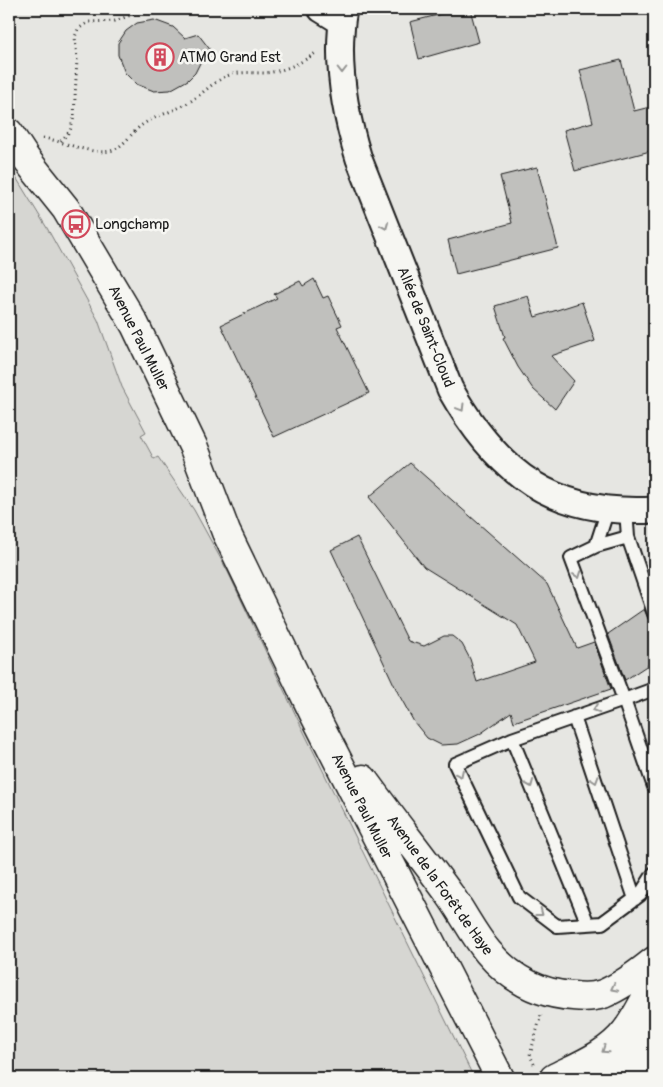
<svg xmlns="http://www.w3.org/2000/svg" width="663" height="1087" font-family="Pangolin,sans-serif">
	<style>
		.built { fill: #e6e6e2 }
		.green { fill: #d6d6d2; stroke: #797977 }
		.building { fill: #c0c0bd; stroke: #1c1c1c }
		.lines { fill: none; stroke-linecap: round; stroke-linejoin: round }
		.lane-casing { stroke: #1c1c1c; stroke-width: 16 }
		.street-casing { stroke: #1c1c1c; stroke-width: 29 }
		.secondary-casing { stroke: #1c1c1c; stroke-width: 31 }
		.path { stroke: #1c1c1c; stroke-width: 3; stroke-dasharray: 1 4; stroke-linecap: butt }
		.lane { stroke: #f6f6f2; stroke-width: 12 }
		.street { stroke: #f6f6f2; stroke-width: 25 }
		.secondary { stroke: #f6f6f2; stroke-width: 28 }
		.oneway { stroke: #949492 }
		.labels { text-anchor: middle; stroke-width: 5; stroke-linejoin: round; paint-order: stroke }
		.poi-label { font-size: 15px; fill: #1c1c1c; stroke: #f6f6f2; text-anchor: start }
		.street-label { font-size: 15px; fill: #1c1c1c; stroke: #f6f6f2 }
	</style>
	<rect width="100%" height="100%" fill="#f6f6f2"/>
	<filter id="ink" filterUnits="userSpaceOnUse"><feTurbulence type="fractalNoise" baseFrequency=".02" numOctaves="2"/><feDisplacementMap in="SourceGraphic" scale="10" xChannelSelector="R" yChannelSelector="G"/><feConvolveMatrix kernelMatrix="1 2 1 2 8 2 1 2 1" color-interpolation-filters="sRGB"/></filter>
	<g filter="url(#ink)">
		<path class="built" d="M9 9H654V1078H474L300 724 228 572 158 457 154 459 141 434 146 432 122 387 98 320 47 228 9 166Z"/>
		<path class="green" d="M9 166 47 228 98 320 122 387 146 432 141 435 154 459 158 457 194 510 228 572 300 724 474 1078H9Z"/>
		<path class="building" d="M461 9H470L479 42 419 59 410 22Z
			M154 20 173 27 185 38 198 34 215 56 202 59 195 73 188 80 170 90 154 91 136 84 125 73 118 55V43L126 31 137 23Z
			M621 60 634 111 654 106V150L575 171 564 130 593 122 580 70Z
			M537 167 558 248 456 274 448 240 512 223 500 176Z
			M314 279 323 298 328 296 342 325 337 327 369 393 274 437 221 325 277 298 274 294 300 281 303 286Z
			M528 296 535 317 582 302 595 341 551 356 574 381 555 409 533 389 518 367 503 338 505 337 495 306Z
			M410 463 547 584 577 648 594 642 611 689 514 722 511 712 480 734 458 744 441 745 427 738 414 722 398 693 331 550 357 537 408 641 424 646 444 636H452L462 644 470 659 477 682 535 662 517 625 424 567 369 497Z
			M644 609 648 619 654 621V661L625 680 608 634Z"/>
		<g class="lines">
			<g class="lane-casing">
				<path id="lane" d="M608 509 596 546 571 558 624 700 512 739 455 764 519 897 557 926 602 923 640 895 654 873
					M626 510 628 537 654 613
					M596 546 628 537
					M654 689 624 700 654 787
					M574 717 635 899
					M512 739 588 924"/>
			</g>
			<g class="street-casing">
				<path id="street" d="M321 9 342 22
					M344 9C335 59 344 111 359 159L450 389C498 474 554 516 654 510"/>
			</g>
			<g class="secondary-casing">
				<path id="secondary" d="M9 133 26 159 66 209 135 325 194 448 226 532 314 714 500 1078
					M363 779C391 818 422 856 450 895 463 913 473 934 488 952 510 978 539 994 573 996 582 997 594 997 603 994 622 986 638 974 654 961
					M554 1078C578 1066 609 1054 626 1031 637 1017 645 999 654 983
					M601 1078 623 1065 654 1034
					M640 1078 654 1052"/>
			</g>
			<path class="path" d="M43 138C63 141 91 155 110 151 123 148 131 133 142 125 155 116 172 112 186 104 201 96 211 83 227 76 239 71 251 73 264 73 282 72 302 63 317 52
				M61 141 70 131 74 117 77 59 75 37 78 29 89 22 115 21 147 9
				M534 1064 530 1055 541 1015"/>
			<use href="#lane" class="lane"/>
			<use href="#street" class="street"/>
			<use href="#secondary" class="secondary"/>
		</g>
		<defs><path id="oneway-chevron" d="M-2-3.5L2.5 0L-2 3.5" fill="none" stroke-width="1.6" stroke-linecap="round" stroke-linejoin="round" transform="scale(1.25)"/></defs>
		<g class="oneway">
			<use href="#oneway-chevron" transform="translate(342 70) rotate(90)"/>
			<use href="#oneway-chevron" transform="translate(385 226) rotate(68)"/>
			<use href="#oneway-chevron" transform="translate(461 408) rotate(59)"/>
			<use href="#oneway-chevron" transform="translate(578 575) rotate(70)"/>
			<use href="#oneway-chevron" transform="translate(596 709) rotate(161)"/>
			<use href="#oneway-chevron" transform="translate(460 774) rotate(64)"/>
			<use href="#oneway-chevron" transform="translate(595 780) rotate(72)"/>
			<use href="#oneway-chevron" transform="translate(530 784) rotate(68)"/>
			<use href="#oneway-chevron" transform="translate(540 913) rotate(37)"/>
			<use href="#oneway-chevron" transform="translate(614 988) rotate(153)"/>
			<use href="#oneway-chevron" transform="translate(605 1050) rotate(145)"/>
		</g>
	</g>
	<defs>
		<g id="building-ring" transform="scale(1.4375)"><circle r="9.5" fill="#f6f6f2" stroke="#d1495b" stroke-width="1.5"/><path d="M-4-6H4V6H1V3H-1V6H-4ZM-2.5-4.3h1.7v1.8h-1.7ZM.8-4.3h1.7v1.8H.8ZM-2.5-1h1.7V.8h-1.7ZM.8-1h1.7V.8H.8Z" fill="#d1495b"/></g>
		<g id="bus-ring" transform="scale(1.4375)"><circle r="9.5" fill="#f6f6f2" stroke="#d1495b" stroke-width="1.5"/><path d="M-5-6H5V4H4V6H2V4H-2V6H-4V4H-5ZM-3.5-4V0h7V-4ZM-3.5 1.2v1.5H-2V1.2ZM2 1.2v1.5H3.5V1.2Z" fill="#d1495b"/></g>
	</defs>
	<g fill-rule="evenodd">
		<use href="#building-ring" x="160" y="57"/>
		<use href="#bus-ring" x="76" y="224"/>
	</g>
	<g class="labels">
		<g class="poi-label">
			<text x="179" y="62">ATMO Grand Est</text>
			<text x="95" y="229">Longchamp</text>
		</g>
		<g class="street-label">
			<text transform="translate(426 327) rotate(68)" y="5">Allée de Saint-Cloud</text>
			<text transform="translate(139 338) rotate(63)" y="5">Avenue Paul Muller</text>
			<text transform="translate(362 806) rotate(63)" y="5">Avenue Paul Muller</text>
			<text transform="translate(440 885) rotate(54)" y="5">Avenue de la Forêt de Haye</text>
		</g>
	</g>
	<rect width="663" height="1087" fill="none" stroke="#f6f6f2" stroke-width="30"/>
	<rect x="15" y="15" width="633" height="1057" fill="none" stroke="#1c1c1c" stroke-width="2" filter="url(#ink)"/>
</svg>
